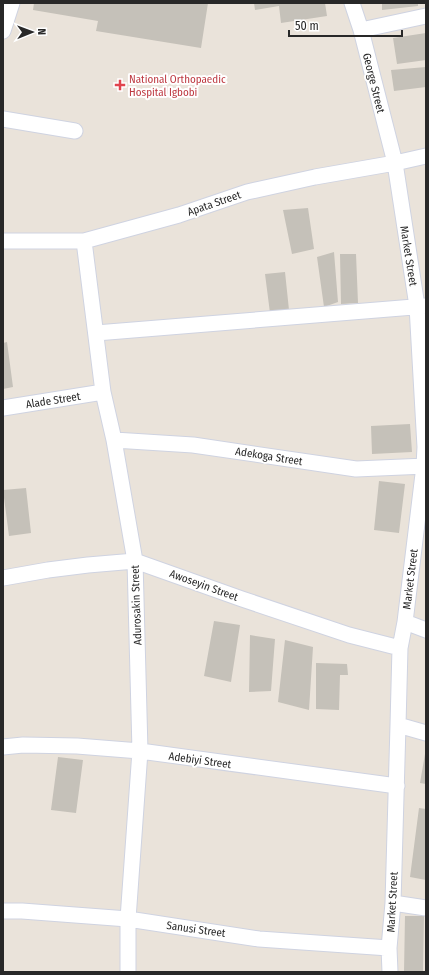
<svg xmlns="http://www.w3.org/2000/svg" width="429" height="975" font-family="'Fira Sans Condensed',sans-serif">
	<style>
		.building { fill: #c5c1b9 }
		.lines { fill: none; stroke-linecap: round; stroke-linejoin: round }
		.minor-casing { stroke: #cfd3e1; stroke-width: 17 }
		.minor { stroke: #fff; stroke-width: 15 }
		.health-dot { fill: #e0444e; stroke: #fff; stroke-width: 1.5 }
		.labels { text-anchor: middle; stroke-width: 4; stroke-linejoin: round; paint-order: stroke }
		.health-label { font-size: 11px; fill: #be3a42; stroke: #fff; text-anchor: start }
		.street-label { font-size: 11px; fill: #282828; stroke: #fff }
	</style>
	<rect width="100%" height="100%" fill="#eae3da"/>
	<path class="building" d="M34 3H208L201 48 96 31 98 21 33 10Z
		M254 3H325L327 16 281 23 279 6 255 10Z
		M382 3H418V6L382 10Z
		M426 33V60L397 64 393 38Z
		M426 67V87L394 91 391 70Z
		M308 208 314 249 292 254 283 210Z
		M334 252 338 302 324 307 317 257Z
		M340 254H356L358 303 341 304Z
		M285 272 289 310 270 313 265 274Z
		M7 342 13 387 3 389V343Z
		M410 424 412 452 372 454 371 426Z
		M379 481 405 484 399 533 374 530Z
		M26 488 31 533 9 536 3 490Z
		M214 621 240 625 231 682 204 676Z
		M250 635 275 639 271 691 249 692Z
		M285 640 313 647 309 710 278 702Z
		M316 663 347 664 348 675H340L339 710 316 709Z
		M425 754H426V784L420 783Z
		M58 757 83 760 76 813 51 810Z
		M419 808 426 809V880L410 877Z
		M405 916H424L423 972H404Z"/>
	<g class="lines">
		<g class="minor-casing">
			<path id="minor" d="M352 3 361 30 395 163 417 306 425 447 424 466 405 622 400 648 398 725 393 903 389 948 390 972
				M361 30 426 16
				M3 31 12 3
				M3 119 75 131
				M3 241H84L179 215 247 192 315 177 395 163 426 156
				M84 241 103 392 114 440 135 561 140 751 128 919V972
				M96 333 426 306
				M3 408 103 392
				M114 440 193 445 356 469 426 466
				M3 578 48 570 88 565 135 561 242 599 349 635 400 648
				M405 622 426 630
				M398 725 426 733
				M3 747 23 745 77 746 140 751 397 786
				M393 903 426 908
				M3 911H22L128 919 259 939 389 948"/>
		</g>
		<use href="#minor" class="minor"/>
	</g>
	<path class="health-dot" d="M118 79h4v4h4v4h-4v4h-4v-4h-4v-4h4z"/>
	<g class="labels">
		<g class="health-label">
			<text x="129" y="83">National Orthopaedic<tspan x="129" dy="13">Hospital Igbobi</tspan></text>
		</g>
		<g class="street-label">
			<text transform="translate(374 83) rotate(76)" y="4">George Street</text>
			<text transform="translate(214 203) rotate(-19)" y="4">Apata Street</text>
			<text transform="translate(409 256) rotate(81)" y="4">Market Street</text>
			<text transform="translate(53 400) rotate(-9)" y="4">Alade Street</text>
			<text transform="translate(269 456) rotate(9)" y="4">Adekoga Street</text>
			<text transform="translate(410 579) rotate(-83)" y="4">Market Street</text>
			<text transform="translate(204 585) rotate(20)" y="4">Awoseyin Street</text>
			<text transform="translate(136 605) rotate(-92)" y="4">Adurosakin Street</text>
			<text transform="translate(200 760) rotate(8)" y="4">Adebiyi Street</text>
			<text transform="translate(392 902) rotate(-87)" y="4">Market Street</text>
			<text transform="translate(196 929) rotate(8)" y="4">Sanusi Street</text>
		</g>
	</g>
	<rect width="429" height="975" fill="none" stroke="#282828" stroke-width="8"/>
	<g transform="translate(32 32) rotate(89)" stroke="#ffffff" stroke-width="3" paint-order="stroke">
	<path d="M0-3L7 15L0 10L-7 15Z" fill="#282828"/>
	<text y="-6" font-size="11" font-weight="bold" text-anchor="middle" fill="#282828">N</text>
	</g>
	<path d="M289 30v6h113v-6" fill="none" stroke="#282828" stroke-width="2"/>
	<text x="295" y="30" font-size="12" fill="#282828" stroke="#ffffff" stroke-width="3" paint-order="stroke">50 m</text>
</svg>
